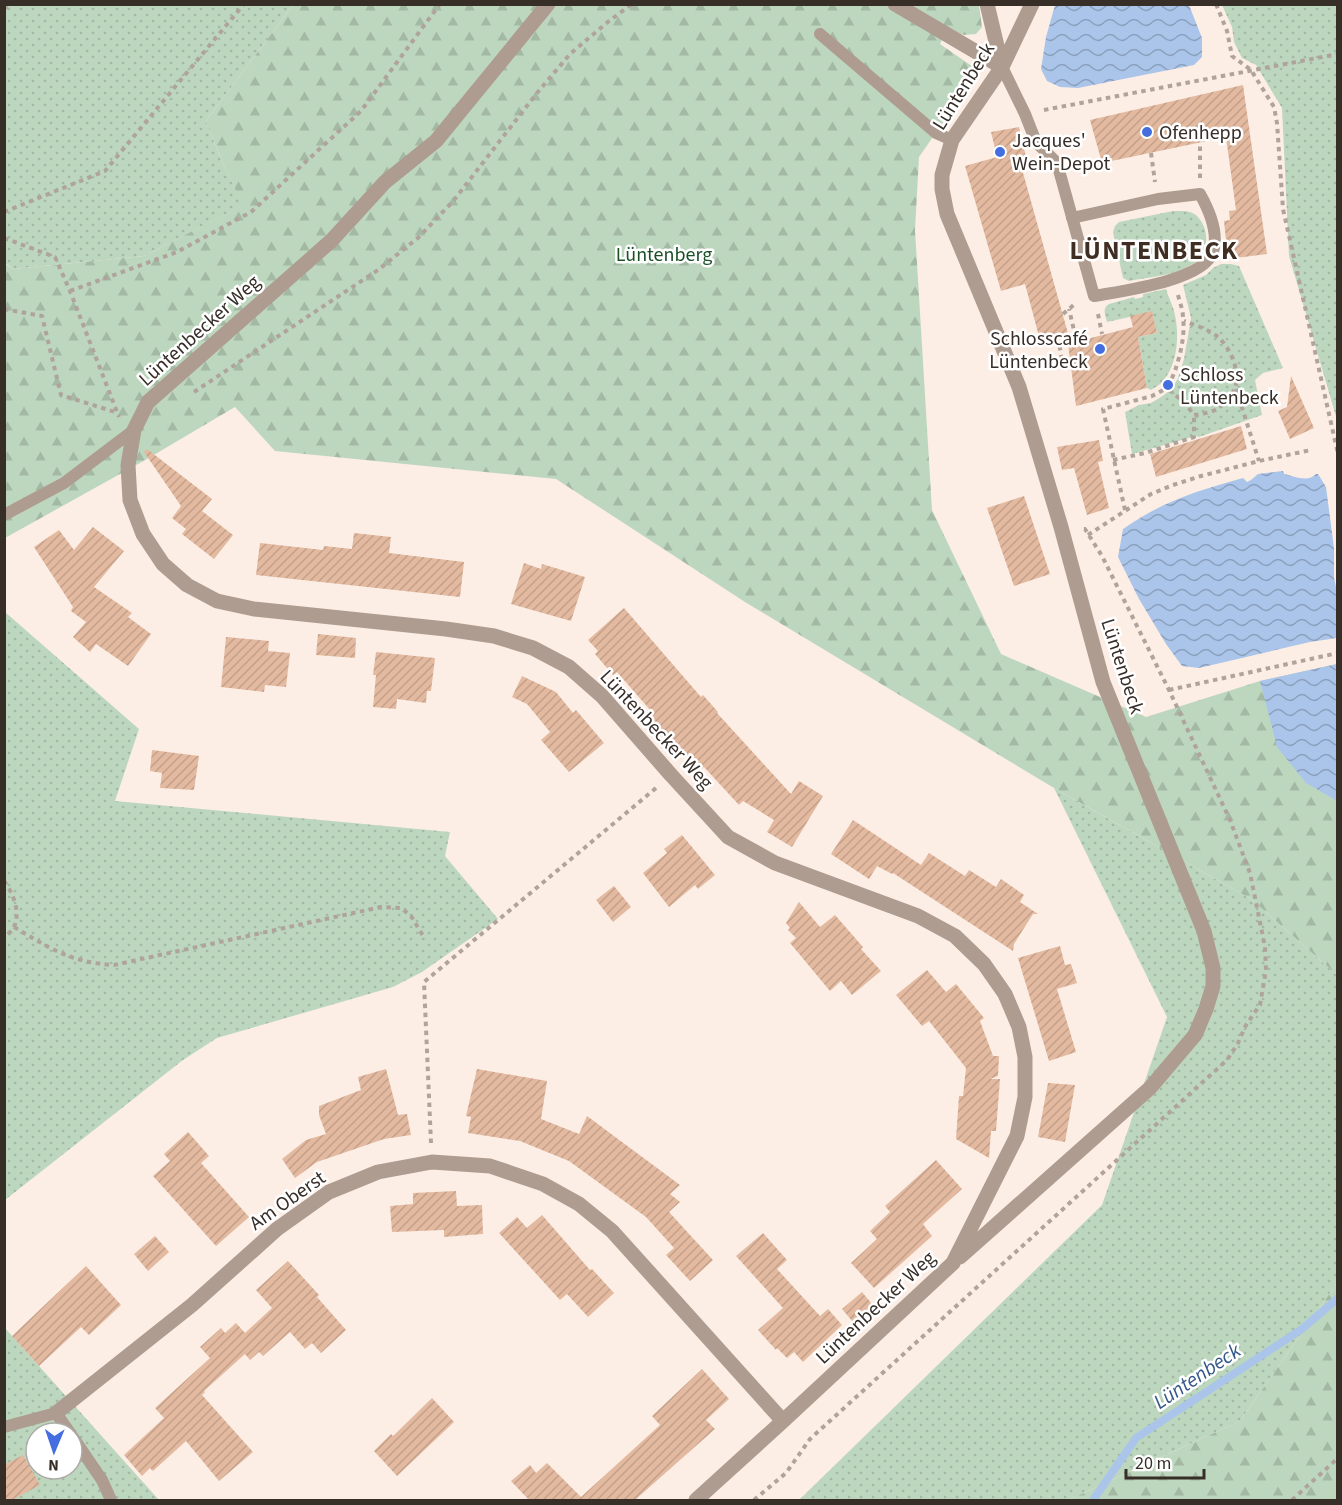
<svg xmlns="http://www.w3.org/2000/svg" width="1342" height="1505" font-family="'Source Sans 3',sans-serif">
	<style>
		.grass { fill: url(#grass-dots); fill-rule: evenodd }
		.forest { fill: url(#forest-firs) }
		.water { fill: url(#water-waves) }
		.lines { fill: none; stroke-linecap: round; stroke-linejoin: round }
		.stream { stroke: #aac5e9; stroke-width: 8 }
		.building { fill: url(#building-hatch) }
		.path { stroke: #afa39b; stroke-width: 4; stroke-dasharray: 4.5 4.5; stroke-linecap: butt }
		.lane { stroke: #ae9c90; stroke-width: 12 }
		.street { stroke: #ae9c90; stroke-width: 15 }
		.poi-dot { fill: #446ddf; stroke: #fff; stroke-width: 2 }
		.labels { text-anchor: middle; stroke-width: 5; stroke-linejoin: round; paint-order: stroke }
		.street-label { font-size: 20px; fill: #372e28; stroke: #fff }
		.poi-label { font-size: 20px; fill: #372e28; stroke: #fff; text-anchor: start }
		.park-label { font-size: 20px; fill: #1c5127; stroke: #fff }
		.water-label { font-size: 21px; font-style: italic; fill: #355889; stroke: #fff }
		.district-label { font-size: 26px; font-weight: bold; letter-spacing: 1.5px; fill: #402e22; stroke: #fff }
	</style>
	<defs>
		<pattern id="grass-dots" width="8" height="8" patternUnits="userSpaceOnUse" patternTransform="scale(1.5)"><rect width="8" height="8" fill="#bdd7bf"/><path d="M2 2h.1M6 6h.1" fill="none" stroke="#a3b9a4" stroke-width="1.8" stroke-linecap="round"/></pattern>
		<pattern id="forest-firs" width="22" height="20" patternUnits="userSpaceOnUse" patternTransform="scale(1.5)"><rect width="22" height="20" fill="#bdd7bf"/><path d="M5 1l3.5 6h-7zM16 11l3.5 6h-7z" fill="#a3b9a4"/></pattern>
		<pattern id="water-waves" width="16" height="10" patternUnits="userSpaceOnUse" patternTransform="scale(1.5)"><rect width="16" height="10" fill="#aac5e9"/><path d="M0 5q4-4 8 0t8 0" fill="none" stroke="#8ba0bd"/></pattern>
		<pattern id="building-hatch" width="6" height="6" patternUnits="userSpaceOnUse" patternTransform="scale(1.5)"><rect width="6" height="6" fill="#e3baa0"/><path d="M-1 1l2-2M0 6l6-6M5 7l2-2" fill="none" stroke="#c3a08a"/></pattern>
	</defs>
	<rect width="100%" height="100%" fill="#fdeee5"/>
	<path class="grass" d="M4 5H293L206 121 223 164 244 205 144 256 13 269 5 263Z
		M1222 5H1337V420L1289 256 1282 108 1256 65 1242 58 1234 42 1232 27Z
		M1173 211C1181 211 1190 210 1196 215 1211 229 1209 254 1193 264 1174 276 1150 277 1129 281L1123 278 1113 232 1115 226 1119 222Z
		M1221 264H1231L1239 266 1283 368 1263 373 1255 380 1262 415 1199 437 1196 436 1132 454 1125 412 1139 405 1151 403 1161 397 1172 389 1178 378 1184 359 1191 318 1183 285 1206 275 1213 268Z
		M1166 289C1168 296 1172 304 1174 311 1180 333 1178 364 1163 381 1160 385 1155 387 1151 390L1147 388 1138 337 1157 333 1152 312 1107 322C1105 315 1102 308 1109 304L1134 297 1135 299 1143 297V294Z
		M5 612 139 729 115 801 450 832 445 856 498 919 422 972 393 987 217 1038 183 1060 5 1200Z
		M1054 788 1251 899 1337 975V1283L1240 1421 1068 1500H799L1102 1205 1167 1017Z
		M5 1328 159 1500H5ZM36 1433H72V1469H36Z"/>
	<path class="forest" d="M293 5H979L982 27 976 34 964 35 947 29 940 44 979 71 919 157 915 230 932 510 1001 654 1146 717 1260 681 1337 664V975L1251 899 1054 788 745 602 556 479 275 451 235 407 147 459 5 538 4 263 13 269 144 256 243 205 223 164 206 121Z
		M1337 1283V1500H1068L1240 1421Z"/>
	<path class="water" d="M1055 5H1189L1202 38V57L1194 65 1078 88 1060 87 1047 81 1041 69 1046 37Z
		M1283 471 1284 474C1294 476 1308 483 1316 474H1318L1326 487 1334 548V578L1338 596 1337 638 1310 642 1199 668 1182 666 1166 644 1139 599 1118 557 1123 529C1163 501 1197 491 1243 478L1247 482 1251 480 1258 474Z
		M1337 664H1338L1337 801 1306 783 1277 747 1260 681Z"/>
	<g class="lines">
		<path class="stream" d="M1093 1500 1136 1438 1302 1329 1338 1298"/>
	</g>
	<path class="building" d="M1243 85 1267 254 1228 259 1224 221 1230 220 1229 211 1236 210 1226 137 1102 163 1090 120Z
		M1019 127 1027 161 1020 162 1069 337 1041 344 1025 284 1001 291 965 166 997 157 991 132Z
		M1152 311 1157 333 1138 337 1147 388 1076 406 1068 344 1133 327 1130 316Z
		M1291 376 1314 428 1290 439 1278 411 1287 407Z
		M1241 426 1247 449 1156 477 1150 454Z
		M1099 440 1103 461 1098 462 1109 508 1087 515 1074 468 1062 470 1057 447Z
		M147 449 212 499 202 511 233 535 214 559 182 534 186 529 172 518 181 506 144 452Z
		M1024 496 1050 574 1014 586 987 508Z
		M93 527 124 551 94 587 132 613 128 617 151 634 128 666 96 644 90 652 73 637 86 622 71 611 73 607 34 547 59 530 74 550Z
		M354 533 391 537 389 553 464 562 460 597 256 575 260 543 323 550 324 546 352 549Z
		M524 563 541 569 542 564 585 577 571 621 511 604Z
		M624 608 701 697 703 695 718 712 717 713 791 794 799 781 823 796 792 847 767 832 774 820 743 801 739 805 704 767 699 771 679 748 677 750 646 715 651 711 617 672 613 675 595 654 598 651 588 640Z
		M318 634 356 638 355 658 316 655Z
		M226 637 269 641 268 651 290 653 286 687 265 685 264 692 221 687Z
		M376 652 435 658 431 691H427L426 703 397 699 396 709 373 707 376 675H373Z
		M522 676 556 692 573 713 576 710 604 743 569 772 541 740 550 732 527 704 512 697Z
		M152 750 199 756 194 790 160 788 162 773 150 771Z
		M853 820 921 865 929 853 965 876 969 870 996 887 1001 879 1024 895 1020 902 1038 914H1033L1014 944 1013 951 893 873 892 874 877 866 869 879 831 854Z
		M682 835 715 875 698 889 695 885 669 907 643 873 667 853 664 849Z
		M614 886 631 907 613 922 596 900Z
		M799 902 820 927 835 915 863 947 861 949 881 971 852 995 841 981 830 991 790 943 796 938 788 930 790 928 786 923Z
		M1060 946 1065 965 1071 964 1077 983 1057 989 1076 1052 1049 1061 1018 958Z
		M927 970 946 992 956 984 984 1018 980 1021 993 1056H999L998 1076 990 1079H1000L996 1131H991L989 1158 956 1139 959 1096H963L966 1068 929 1021 922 1026 896 995Z
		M386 1069 398 1115 407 1114 411 1135 384 1139 317 1162 295 1178 282 1159 306 1140 326 1134 319 1115V1106L361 1090 358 1077Z
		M477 1069 547 1081 541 1119 579 1134 587 1116 680 1185 670 1194 680 1202 669 1212 713 1260 690 1281 666 1255 674 1248 646 1217 569 1161 520 1141 468 1133 471 1117 466 1116Z
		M1048 1083 1075 1085 1065 1142 1038 1137Z
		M188 1132 209 1156 201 1163 249 1217 216 1246 153 1176 170 1161 164 1154Z
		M936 1160 962 1189 923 1224 932 1236 874 1288 851 1263 877 1239 870 1231 890 1212 885 1206Z
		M456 1191 457 1206 482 1205 483 1234 444 1237V1230L392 1232 390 1206 413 1204V1193Z
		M542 1215 590 1270 592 1269 614 1293 588 1317 567 1294 560 1300 499 1233 517 1217 527 1228Z
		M763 1233 787 1260 777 1269 820 1316 828 1309 842 1325 803 1362 794 1352 787 1358 777 1348 776 1350 758 1330 783 1308 736 1256Z
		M155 1236 169 1252 148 1271 134 1254Z
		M288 1261 319 1295 317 1297 346 1330 321 1353 312 1343 305 1349 290 1332 263 1356 259 1352 250 1360 245 1354 204 1391 205 1392 202 1395 253 1452 219 1481 186 1441 153 1471 150 1468 142 1476 124 1455 164 1418 155 1408 210 1358 200 1347 221 1328 225 1333 236 1323 245 1333 272 1308 256 1290Z
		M86 1266 121 1305 89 1335 81 1327 39 1366 12 1336Z
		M862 1292 877 1310 858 1328 842 1309Z
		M702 1369 729 1399 706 1420 715 1429 635 1500H529L511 1481 530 1465 536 1473 547 1463 581 1497 660 1425 652 1416Z
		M432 1398 454 1422 397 1476 374 1451 391 1434 393 1436Z
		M23 1455 40 1485 12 1500H4V1465Z"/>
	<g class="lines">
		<path class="path" d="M1216 4 1227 31 1232 56 1251 70 1274 107 1277 123 1283 209 1338 454
			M4 9 12 4
			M1044 110 1338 54
			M1151 153 1155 182
			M1200 178V142
			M4 212 105 171 244 4
			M4 238 55 257 70 291 119 417
			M70 291 177 252 251 212 361 111 440 4
			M1178 295C1180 303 1183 310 1183 318 1186 338 1177 371 1167 388L1185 403 1194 415C1201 414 1210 413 1217 409 1223 405 1233 395 1235 388 1241 372 1230 347 1218 337 1208 329 1195 325 1184 321
			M4 309 42 316 61 395 115 412
			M1063 314 1076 303
			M1098 314 1102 334
			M1052 368 1063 366 1059 343 1076 339 1069 309
			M1236 389 1259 461
			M194 392 378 270 419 237 454 200 537 93 570 54 609 21 632 4
			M1113 460 1145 453 1194 437V415
			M1125 510 1103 409 1152 396 1167 388
			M1088 535 1151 494 1173 485 1201 476 1259 461 1311 450
			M1169 690 1338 653
			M4 881C13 893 21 912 14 927 12 931 7 935 4 938
			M14 927C49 948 72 963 114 965L381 907 401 908 411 916 425 939
			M431 1143 424 982 656 788
			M754 1500 786 1473 810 1439 1227 1060 1238 1043 1246 1025 1260 1005 1266 970 1265 947 1250 873 1230 820 1169 690 1102 556 1085 529H1083
			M1292 1500 1338 1458"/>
		<path class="lane" d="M820 34 936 133 952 140
			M1002 67 1025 114 1036 142 1057 163 1094 296C1121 291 1203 281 1213 252 1219 233 1209 210 1200 194L1158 199 1072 218
			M4 515 64 483 134 430
			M4 1427 56 1413 70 1433
			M72 1436 102 1480 111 1500"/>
		<path class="street" d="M548 4 436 141 385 182 331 241 148 402 134 430 128 465 130 500 143 534 163 564 187 585 217 601 254 609 446 629 494 636 533 648 569 667 602 696 671 775 728 837 775 863 918 916 955 936 984 964 1005 994 1019 1027 1025 1057V1097L1017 1136 953 1263 783 1421 696 1500
			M895 4 1002 67
			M987 4 1002 67
			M960 1257 1150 1088 1195 1035 1206 1009 1213 986V968L1204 931 1103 682 1061 527 1019 387 947 214 942 189V175L952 140 1002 67 1032 4
			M56 1413 192 1305 277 1229 329 1192 378 1172 432 1162 490 1166 543 1184 579 1204 612 1231 783 1421"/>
	</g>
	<g class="poi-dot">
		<circle cx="1147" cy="132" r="6"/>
		<circle cx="1000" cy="152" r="6"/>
		<circle cx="1100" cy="349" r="6"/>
		<circle cx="1168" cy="385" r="6"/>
	</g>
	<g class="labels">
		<g class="street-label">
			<text transform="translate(963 86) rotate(-58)" y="7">Lüntenbeck</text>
			<text transform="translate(199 330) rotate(-42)" y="7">Lüntenbecker Weg</text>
			<text transform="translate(1123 666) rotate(72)" y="7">Lüntenbeck</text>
			<text transform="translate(657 729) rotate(47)" y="7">Lüntenbecker Weg</text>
			<text transform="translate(287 1200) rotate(-35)" y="7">Am Oberst</text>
			<text transform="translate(875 1307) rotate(-43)" y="7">Lüntenbecker Weg</text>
		</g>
		<g class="poi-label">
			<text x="1159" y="139">Ofenhepp</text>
			<text x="1012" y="147">Jacques'<tspan x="1012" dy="23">Wein-Depot</tspan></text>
			<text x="1088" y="345" text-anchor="end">Schlosscafé<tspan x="1088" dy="23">Lüntenbeck</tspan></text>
			<text x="1180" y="381">Schloss<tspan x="1180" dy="23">Lüntenbeck</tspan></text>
		</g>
		<g class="park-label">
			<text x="664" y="261">Lüntenberg</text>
		</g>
		<g class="water-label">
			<text transform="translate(1197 1376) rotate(-34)" y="7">Lüntenbeck</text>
		</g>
		<g class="district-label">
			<text x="1154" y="259">LÜNTENBECK</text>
		</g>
	</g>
	<rect width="1342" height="1505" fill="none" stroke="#372e28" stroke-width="12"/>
	<g transform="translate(54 1451) rotate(182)"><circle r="28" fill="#ffffff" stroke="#afaba9" stroke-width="1.5"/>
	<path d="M0-4.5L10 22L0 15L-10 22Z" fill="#446ddf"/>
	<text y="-9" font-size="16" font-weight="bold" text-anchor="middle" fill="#372e28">N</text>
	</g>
	<path d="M1126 1469v9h78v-9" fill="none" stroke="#372e28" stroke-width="3"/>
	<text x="1135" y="1469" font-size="18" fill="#372e28" stroke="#ffffff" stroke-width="4.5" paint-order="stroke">20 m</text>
</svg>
